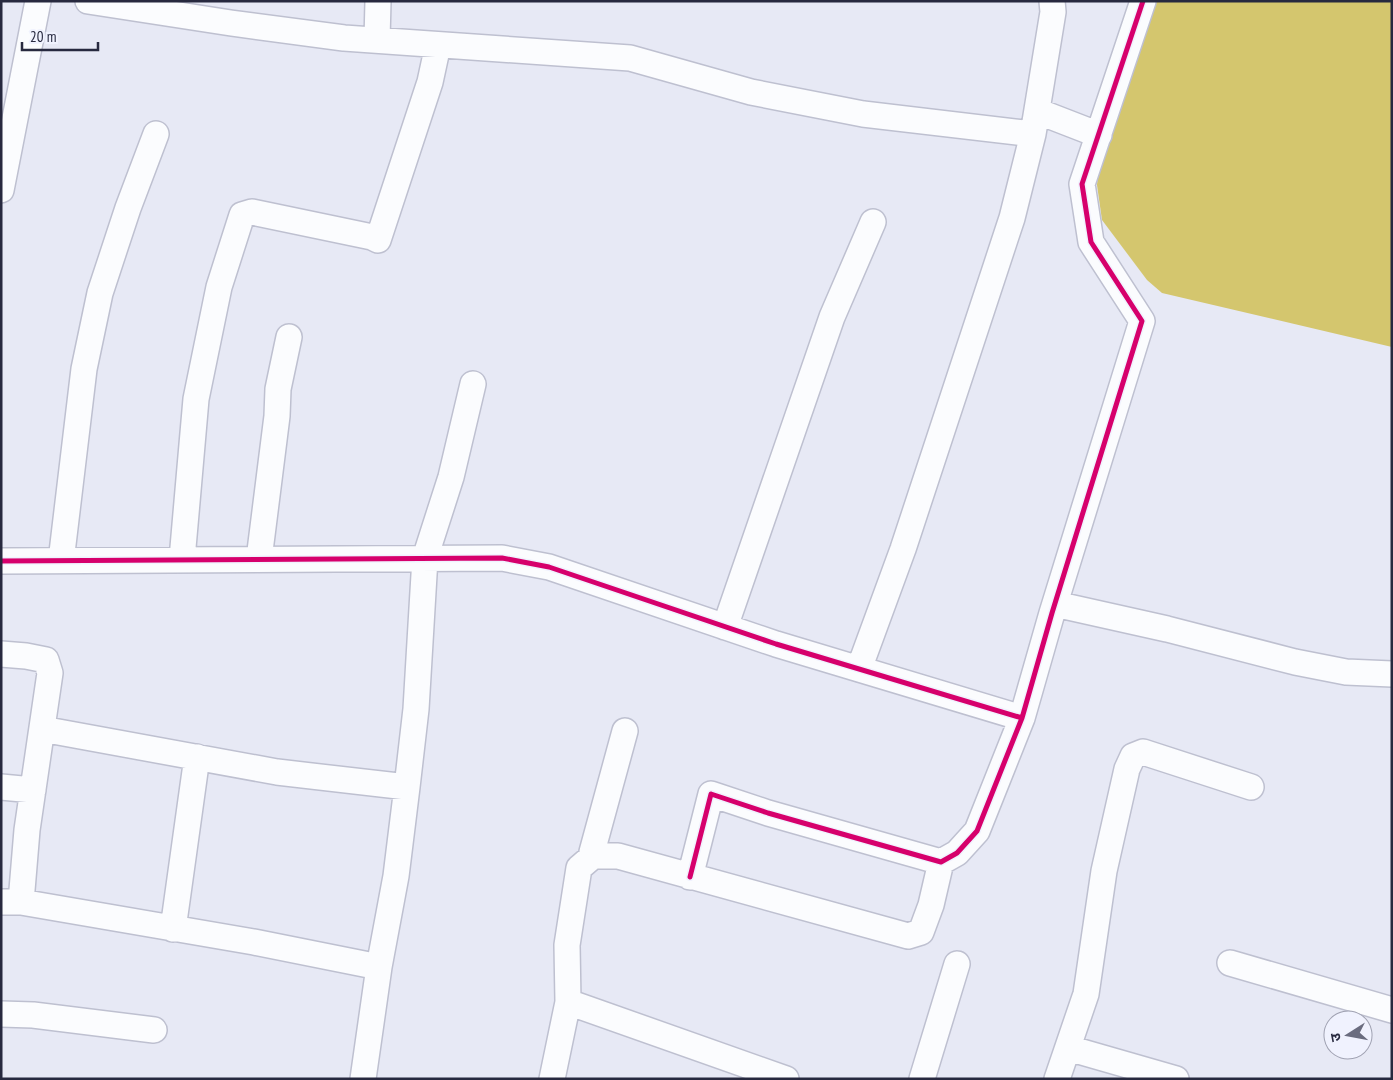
<svg xmlns="http://www.w3.org/2000/svg" width="1393" height="1080" font-family="'PT Sans Narrow','Noto Sans Devanagari',sans-serif">
	<style>
		.water { fill: #d4c66e }
		.lines { fill: none; stroke-linecap: round; stroke-linejoin: round }
		.minor-casing { stroke: #bec0d0; stroke-width: 28 }
		.minor { stroke: #fbfcfe; stroke-width: 25 }
		.cycleway-casing { stroke: #f0f2fe; stroke-width: 8 }
		.cycleway { stroke: #d6006c; stroke-width: 5 }
	</style>
	<rect width="100%" height="100%" fill="#e7e9f5"/>
	<path class="water" d="M1157 1H1392V347L1162 293 1147 280 1102 220 1097 185 1103 120Z"/>
	<g class="lines">
		<g class="minor-casing">
			<path id="minor" d="M88 1 231 23 344 38 630 58 751 92 863 114 1033 134
				M377 40 378 1
				M1037 111 1099 135
				M1 190 38 1
				M182 559 196 399 219 287 242 215 252 212 372 237 378 240 430 82 438 45
				M259 559 277 416 278 389 289 337
				M1 561 502 558 549 567 776 644 1022 718
				M61 561 84 369 100 293 128 208 156 134
				M1055 604 1167 629 1295 662 1346 672 1392 674
				M725 627 832 317 873 222
				M1 654 26 656 46 660 50 673 27 830 21 902
				M859 669 903 549 1012 218 1033 134 1053 12 1052 1
				M42 729 277 772 407 787
				M1 787 33 790
				M593 856 592 852 625 731
				M690 877 711 794 768 813 941 862 957 853 977 831 1022 718 1052 613 1142 321 1091 242 1082 184 1143 1
				M1 902H21L254 942 379 967
				M173 929 197 757
				M1230 963 1392 1010
				M568 1002 786 1079
				M1 1014 33 1015 154 1030
				M1068 1048 1176 1079
				M363 1079 379 967 396 876 407 787 416 709 425 558 451 477 473 384
				M552 1079 568 1002 567 945 579 868 593 856H618L908 936 921 932 931 905 941 862
				M922 1079 957 964
				M1057 1079 1086 994 1104 871 1127 769 1133 756 1143 752 1251 787"/>
		</g>
		<use href="#minor" class="minor"/>
		<g class="cycleway-casing">
			<path id="cycleway" d="M1 561 502 558 549 567 776 644 1022 718
				M690 877 711 794 768 813 941 862 957 853 977 831 1022 718 1052 613 1142 321 1091 242 1082 184 1143 1"/>
		</g>
		<use href="#cycleway" class="cycleway"/>
	</g>
	<rect width="1393" height="1080" fill="none" stroke="#27293f" stroke-width="5"/>
	<g transform="translate(1348 1035) rotate(259)"><circle r="24" fill="#f0f2fe" stroke="#a0a2b2"/>
	<path d="M0-4L9 19L0 12L-9 19Z" fill="#6a6c7f"/>
	<text y="-8" font-size="14" font-weight="bold" text-anchor="middle" fill="#27293f">उ</text>
	</g>
	<path d="M22 42v8h76v-8" fill="none" stroke="#27293f" stroke-width="2.5"/>
	<text x="30" y="42" font-size="15" fill="#27293f" stroke="#f0f2fe" stroke-width="4" paint-order="stroke">20 m</text>
</svg>
